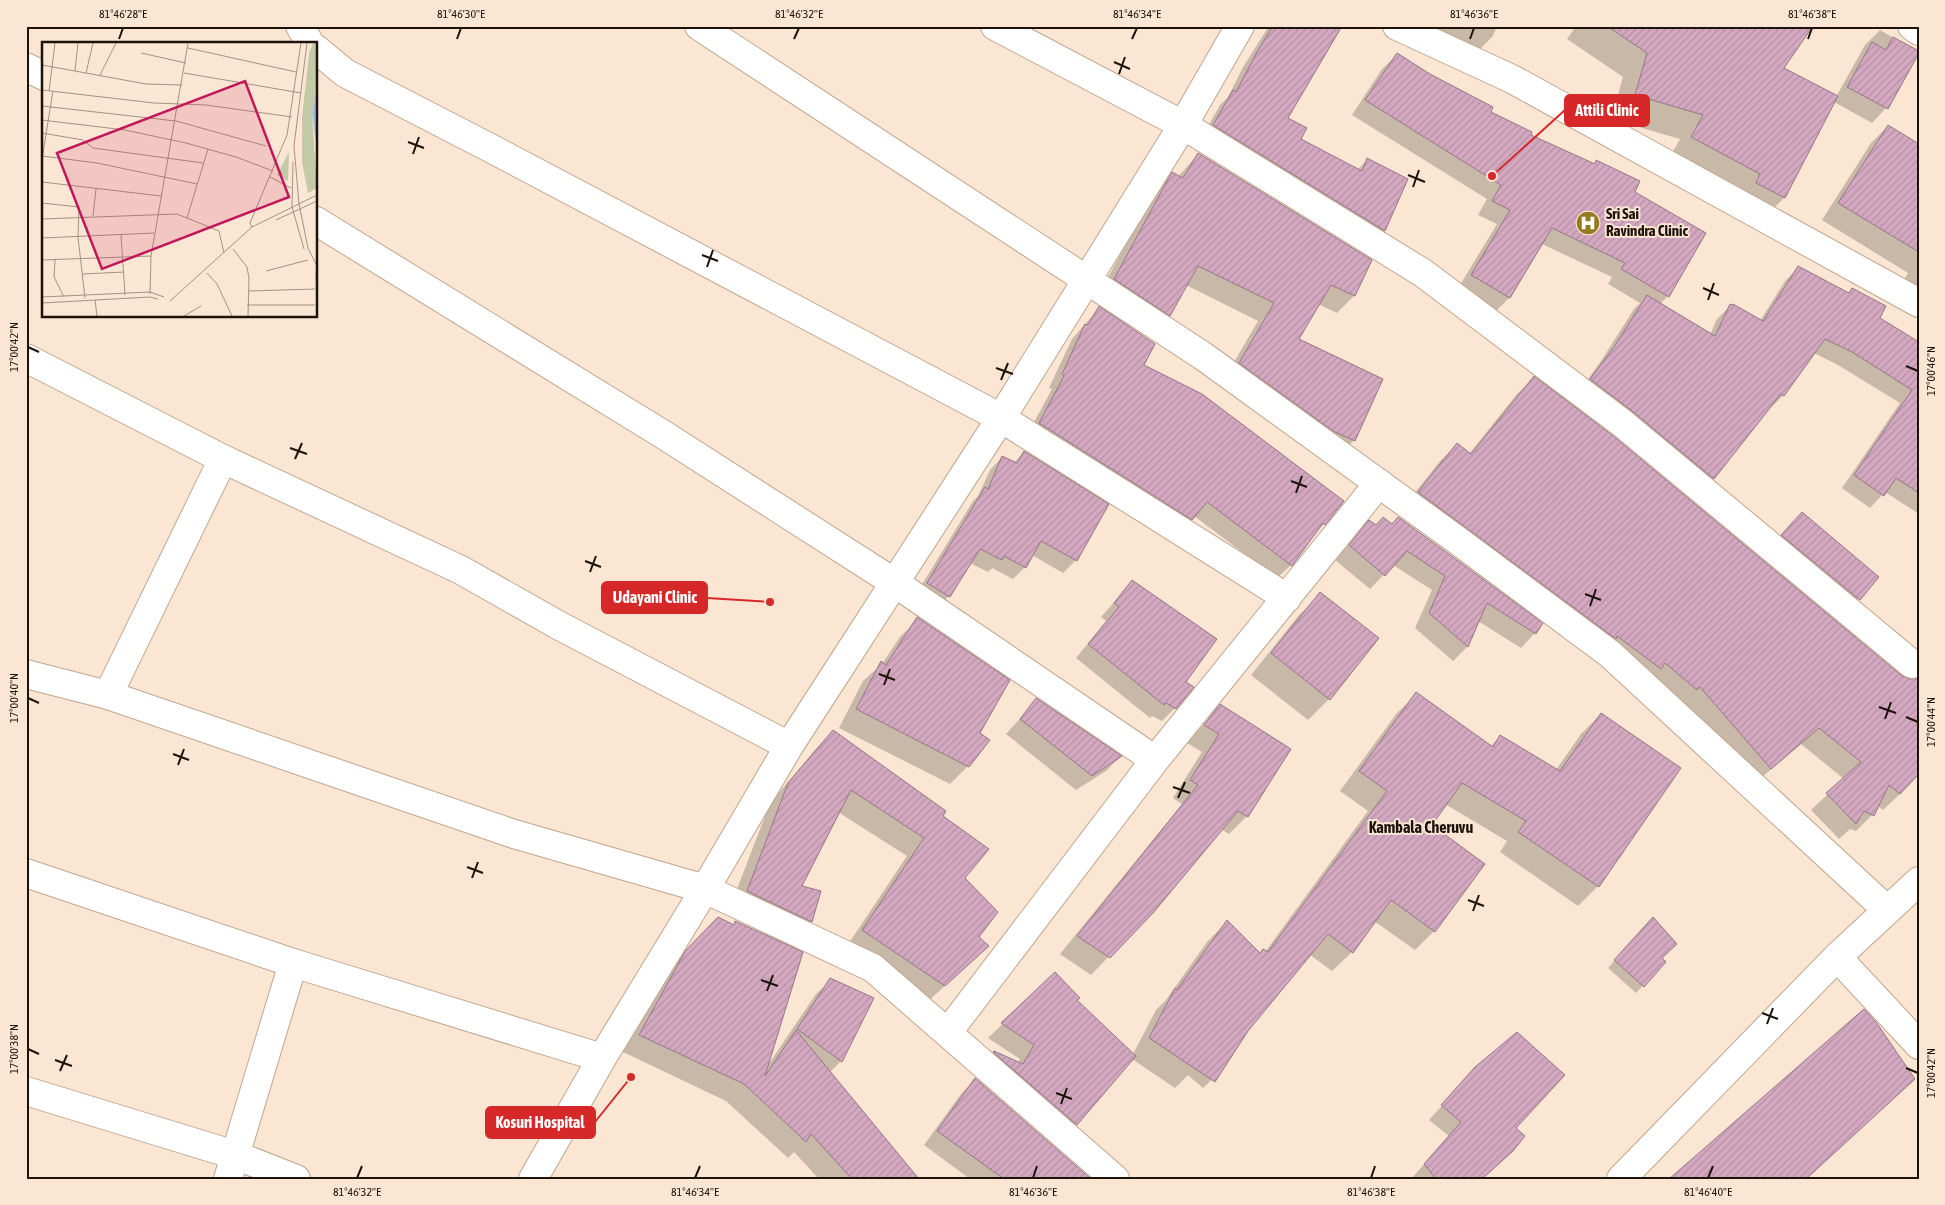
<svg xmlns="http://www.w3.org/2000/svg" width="1945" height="1205" font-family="'Asap Condensed',sans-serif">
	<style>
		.shadow { fill: #0003 }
		.building { fill: url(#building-hatch); stroke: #957787 }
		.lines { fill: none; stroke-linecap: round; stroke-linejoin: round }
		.minor-casing { stroke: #bfa68f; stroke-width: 30 }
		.major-casing { stroke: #bfa68f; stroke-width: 30 }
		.minor { stroke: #fff; stroke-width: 28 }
		.major { stroke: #fff; stroke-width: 28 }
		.ticks { fill: none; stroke: #1c130b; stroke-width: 2 }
		.labels { text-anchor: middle; stroke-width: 4; stroke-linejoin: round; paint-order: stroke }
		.poi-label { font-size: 15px; font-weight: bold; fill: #1c130b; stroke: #fbe6d3; text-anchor: start }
		.neighbourhood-label { font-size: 16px; font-weight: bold; fill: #1c130b; stroke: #fbe6d3 }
		.inset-road { fill: none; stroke: #a29283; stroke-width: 1 }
		.view { fill: #c2185b; fill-opacity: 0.15; stroke: #c2185b; stroke-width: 2.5 }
		.inset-edge { fill: none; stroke: #1c130b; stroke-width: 2.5 }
		.leader { fill: none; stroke: #d62828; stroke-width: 2 }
		.callout-dot { fill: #d62828; stroke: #fbe6d3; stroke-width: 2 }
		.callout { fill: #d62828; stroke: #d62828; stroke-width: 2 }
		.callout-label { font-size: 16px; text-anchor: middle; font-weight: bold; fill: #fff }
		.neatline { fill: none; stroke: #1c130b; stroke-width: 2 }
		.ticks-label { font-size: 12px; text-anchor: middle; fill: #1c130b }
	</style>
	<defs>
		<pattern id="building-hatch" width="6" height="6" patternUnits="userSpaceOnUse" patternTransform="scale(1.25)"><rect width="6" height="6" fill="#d3a8c0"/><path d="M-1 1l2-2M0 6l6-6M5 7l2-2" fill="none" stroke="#b590a4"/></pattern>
	</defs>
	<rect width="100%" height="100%" fill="#fbe6d3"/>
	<path class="shadow" d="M1269 26H1341L1286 118 1300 140 1357 170 1368 159 1407 179 1384 231 1371 244 1201 139 1220 105 1228 97 1243 67Z
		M1415 26H1497L1493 36 1473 56Z
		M1576 26H1811L1782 69 1836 97 1865 45 1880 30 1918 52 1886 108 1872 123 1834 102 1784 198 1760 222 1668 161 1680 139 1611 119 1623 77 1567 39Z
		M1397 55 1489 113 1529 135 1594 165 1596 162 1633 193 1668 296 1660 304 1710 335 1717 319 1730 306 1760 321 1785 281 1798 268 1848 294 1852 290 1878 318 1919 343V514L1885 492 1870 508 1842 488 1900 403 1838 365 1814 353 1783 396 1770 408H1769L1713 479 1701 491 1578 393 1601 361 1634 309 1640 303 1608 284 1612 277 1542 244 1509 298 1495 312 1457 290 1497 224 1478 215 1487 199 1352 115 1382 69Z
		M1888 126 1919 146V295L1901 286 1908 273 1822 220 1871 143Z
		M1198 154 1354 296 1337 313 1318 304 1298 339 1354 440 1337 458 1223 381 1258 321 1186 285 1169 315 1152 332 1097 297 1155 191 1172 174 1178 177Z
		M1099 308 1142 365 1324 524 1313 535 1291 565 1277 578 1194 516 1178 533 1026 437 1052 389 1049 388 1072 339Z
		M1534 378 1900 794 1883 810 1877 805 1872 815 1856 831 1850 829 1839 839 1811 810 1844 779 1801 744 1754 784 1683 702 1679 706 1402 509 1440 461 1457 445 1469 454 1517 394Z
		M1024 452 1076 560 1063 573 1032 555 1025 567 1013 579 992 568 988 572 970 563 949 596 937 609 915 596 973 501 978 496 990 470 1002 457 1014 463Z
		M1795 520 1877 577 1852 606 1775 543Z
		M1369 522 1541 624 1535 633 1521 648 1478 621 1467 647 1453 661 1415 628 1432 590 1393 565 1370 589 1335 560Z
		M1132 582 1184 682 1175 708 1162 721 1152 716 1150 718 1076 658 1106 621 1101 617Z
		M1321 594 1329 699 1308 720 1251 675 1299 615Z
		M918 619 978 733 968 766 950 784 839 728 863 681 882 664 900 637Z
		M1417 694 1490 747 1500 736 1556 770 1581 734 1601 714 1679 768 1598 886 1578 906 1500 852 1507 841 1445 804 1430 825 1434 931 1415 950 1374 921 1352 952 1332 971 1309 954 1247 1031 1223 1069 1203 1088 1188 1075 1175 1088 1132 1059 1062 1139 980 1067 994 1052 1018 1063 1020 1059 988 1038 1055 973 1076 1001 1133 1054 1156 1010 1166 1000 1207 942 1227 922 1260 954 1265 952 1368 811 1340 791 1397 713Z
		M1037 700 1120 757 1106 771 1076 790 1006 734Z
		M1221 705 1247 816 1229 834 1221 829 1152 912 1091 975 1060 954 1182 804 1173 798 1202 752 1187 743Z
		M833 732 941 816 963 878 978 937 969 964 926 1003 845 949 907 856 838 812 800 887 811 921 793 940 729 910 770 803 815 750Z
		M736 922 768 1065 816 994 831 980 841 1061 829 1073 917 1179H819L794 1152 788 1158 726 1101 623 1052 669 969 701 936 732 925Z
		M1646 926 1660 959 1664 962 1636 993 1608 968Z
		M1476 1068 1514 1128 1512 1150 1482 1179H1411L1449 1136 1429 1120Z
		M975 1079 1083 1179H970L924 1145 961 1094Z"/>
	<path class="building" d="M1273 26H1342L1288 118 1307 128 1301 139 1362 171 1367 158 1408 179 1385 231 1213 125 1233 90 1236 92 1257 52Z
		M1607 26H1813L1784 68 1838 96 1785 198 1756 183 1760 174 1691 137 1703 115 1635 95 1647 53Z
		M1893 37 1919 51V53L1888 109 1847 87 1872 42 1886 50Z
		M1397 53 1430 74 1493 107 1491 112 1532 132 1531 135 1595 164 1596 160 1640 181 1635 192 1706 233 1669 297 1621 269 1625 263 1552 228 1510 298 1471 275 1510 210 1492 201 1501 185 1365 100Z
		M1888 125 1919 144V252L1838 203Z
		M1198 153 1372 260 1355 296 1331 285 1299 339 1383 379 1355 441 1333 431 1239 363 1274 303 1198 266 1170 316 1114 279 1172 172 1183 178Z
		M1798 266 1849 293 1852 288 1886 306 1880 318 1919 342V493L1896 478 1884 496 1854 475 1912 390 1852 352 1825 339 1784 396 1781 394 1714 479 1632 411 1590 379 1614 347 1647 295 1715 336 1730 304 1732 305 1733 304 1763 321Z
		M1099 306 1155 344 1144 365 1202 394 1344 501 1325 525 1323 523 1292 566 1207 502 1192 520 1039 423 1064 376 1062 374 1085 324 1088 325Z
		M1534 376 1612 435 1902 676 1910 679 1919 678V774L1900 794 1889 785 1874 816 1864 811 1856 824 1826 793 1861 762 1819 728 1771 769 1700 687 1697 690 1665 663 1661 669 1617 636 1616 639 1418 492 1457 443 1471 454Z
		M1024 451 1109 504 1077 561 1041 541 1026 568 1004 556 1002 560 980 549 950 597 927 583 985 487 988 489 1002 456 1017 463Z
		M1802 512 1879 577 1860 600 1781 535Z
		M1383 517 1392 524 1398 517 1543 623 1536 634 1487 603 1468 647 1429 613 1445 576 1407 551 1385 576 1349 545 1369 520 1376 525Z
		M1132 580 1217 639 1186 682 1194 687 1176 709 1166 703 1164 705 1088 644 1119 607 1114 603Z
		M1320 592 1379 638 1330 700 1271 653Z
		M917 617 1010 680 980 733 990 740 969 767 856 709 881 661 886 665Z
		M1416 692 1493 747 1500 735 1560 771 1601 713 1681 768 1599 887 1518 832 1526 821 1462 783 1432 825 1485 864 1435 932 1391 900 1353 953 1328 934 1248 1031 1215 1082 1149 1038 1175 988 1177 990 1227 920 1260 953 1263 949 1268 952 1387 791 1359 771Z
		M1036 698 1122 756 1092 776 1020 719Z
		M1220 704 1291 749 1248 817 1238 811 1153 913 1110 958 1077 936 1198 785 1190 780 1219 734 1204 725Z
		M833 730 946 811 943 816 989 849 965 878 998 912 979 937 989 946 945 986 862 930 924 838 851 790 802 886 821 891 812 922 747 891 788 783Z
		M718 917 734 925 735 921 803 952 765 1076 796 1030 919 1179H852L811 1134 806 1142 744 1084 639 1035 686 950Z
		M1653 917 1677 944 1662 958 1666 962 1644 987 1614 960Z
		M1055 972 1080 998 1077 1000 1136 1056 1077 1125 993 1052 994 1051 1023 1064 1034 1045 1001 1023Z
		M830 978 874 998 842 1062 797 1029Z
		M1864 1009 1876 1022 1915 1079 1806 1179H1669Z
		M1517 1032 1565 1075 1516 1128 1525 1136 1513 1151 1482 1179H1436L1424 1164 1461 1122 1441 1105 1475 1067Z
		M975 1078 1091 1179H1004L937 1131Z"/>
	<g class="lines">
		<g class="minor-casing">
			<path id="minor" d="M300 26 310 44
				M699 26 1203 356 1457 540 1610 654 1887 910
				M995 26 1183 125 1423 273 1622 423 1912 664
				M1397 26 1512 79 1919 303
				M1912 26 1919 31
				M316 49 345 73 496 151 1001 418 1287 598
				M26 67 44 76
				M316 221 664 435 895 583 1155 760
				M26 358 223 459 461 570 558 625 789 746
				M26 674 108 695 514 834 705 889 873 968 1115 1179
				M108 695 223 459
				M26 873 293 963 602 1058
				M948 1032 1155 760 1379 483
				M26 1091 235 1155 296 1179
				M228 1179 293 963
				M533 1179 602 1058 705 889 789 746 1001 418 1183 125 1240 26"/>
		</g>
		<g class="major-casing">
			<path id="major" d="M1837 957 1919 1045
				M1621 1179 1837 957 1919 881"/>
		</g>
		<use href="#minor" class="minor"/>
		<use href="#major" class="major"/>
	</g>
	<path class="ticks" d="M119 39 123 28M457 39 461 28M794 39 799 28M1132 39 1137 28M1470 39 1474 28M1808 39 1812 28M1114 62 1130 69M1119 74 1125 57M408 142 424 148M413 154 419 137M1408 175 1425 182M1413 187 1419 170M702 255 718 261M707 267 713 250M1703 288 1719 295M1708 300 1714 283M28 347 39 352M1906 366 1918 371M996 368 1013 374M1001 380 1008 363M290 448 307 454M295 459 302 443M1291 481 1307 487M1296 493 1302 476M585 561 601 567M590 572 596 556M1585 594 1601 600M1590 606 1596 589M879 674 895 680M884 685 890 669M28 698 39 703M1879 707 1896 713M1906 717 1918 722M1885 719 1891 702M173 754 189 760M178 765 184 749M1173 787 1190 793M1178 798 1185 782M467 867 483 873M472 878 478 862M1468 900 1484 906M1473 911 1479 895M761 980 778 986M767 991 773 975M1762 1013 1778 1019M1767 1024 1773 1008M28 1049 39 1054M55 1060 72 1066M1906 1068 1918 1073M60 1071 67 1055M1056 1093 1072 1099M1061 1104 1067 1088M357 1178 362 1166M695 1178 700 1166M1033 1178 1037 1166M1371 1178 1375 1166M1708 1178 1713 1166"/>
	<defs>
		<g id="hospital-disc" transform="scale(1.25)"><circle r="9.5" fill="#947a21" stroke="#fbe6d3"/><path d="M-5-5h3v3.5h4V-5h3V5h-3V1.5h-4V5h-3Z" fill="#fff"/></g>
	</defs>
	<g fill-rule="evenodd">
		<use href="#hospital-disc" x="1588" y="223"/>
	</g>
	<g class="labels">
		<g class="poi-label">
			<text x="1606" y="219">Sri Sai<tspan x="1606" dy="17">Ravindra Clinic</tspan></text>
		</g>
		<g class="neighbourhood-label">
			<text x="1421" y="833">Kambala Cheruvu</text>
		</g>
	</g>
	<g transform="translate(42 42)">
		<rect width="275" height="275" fill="#fbe6d3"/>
		<path d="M271 1H275V46L270 71 275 146 266 151 260 120V76L267 11ZM247 110 246 139 235 133Z" fill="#c3caa8"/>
		<path d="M275 46V109L270 71Z" fill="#a7bbe1"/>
		<path class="inset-road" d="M265 1 252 104 257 162 266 206 275 224M146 6 254 30M99 11 144 21M0 23 104 42 140 43M33 29 36 1M44 31 51 1M142 31 259 51M58 33 74 1M0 48 112 61 164 63 250 75M7 49 13 1M0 64 134 79 224 104M0 78 83 88 144 101 194 115 231 129M0 91 41 98 51 106 161 121M0 114 55 121 155 142M0 117 11 49M251 120 250 165 262 207M228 135 249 146M0 140 119 154M0 161 37 165 36 195 43 256M51 174 54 147M145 176 166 107M0 177 135 172 177 189 182 211M234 178 275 159M210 185 208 181 245 93 259 1M79 193 83 253M0 196 112 191M191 207 205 225 207 236 206 274M0 218 109 214M13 218 12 235 22 255M224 229 266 218M274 229 275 265M165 231 175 242 190 274M41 232 82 230M207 249 273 247M108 252 109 214 146 1M0 255 108 250 122 255M53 258 55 274M128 259 210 185 275 153M0 261 108 255 116 257M205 263H273M142 274 159 264"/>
		<path class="view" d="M203 39 247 155 60 227 15 111Z"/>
		<rect width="275" height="275" class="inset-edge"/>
	</g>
	<path class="leader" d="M1492 176L1565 110M770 602L707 598M631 1077L595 1122"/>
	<g class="callout-dot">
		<circle cx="1492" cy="176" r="5"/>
		<circle cx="770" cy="602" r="5"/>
		<circle cx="631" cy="1077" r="5"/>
	</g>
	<g class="callout">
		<rect x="1565" y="95" width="84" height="31" rx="5"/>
		<rect x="602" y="582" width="105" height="31" rx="5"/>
		<rect x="486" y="1107" width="109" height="31" rx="5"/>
	</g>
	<g class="callout-label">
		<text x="1607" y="116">Attili Clinic</text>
		<text x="655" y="603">Udayani Clinic</text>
		<text x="540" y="1128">Kosuri Hospital</text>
	</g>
	<rect width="1945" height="1205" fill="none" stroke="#fbe6d3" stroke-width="55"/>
	<rect x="28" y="28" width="1890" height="1150" class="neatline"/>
	<g class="ticks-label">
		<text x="123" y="18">81°46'28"E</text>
		<text x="461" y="18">81°46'30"E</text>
		<text x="799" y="18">81°46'32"E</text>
		<text x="1137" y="18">81°46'34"E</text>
		<text x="1474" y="18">81°46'36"E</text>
		<text x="1812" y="18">81°46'38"E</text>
		<text transform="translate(14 347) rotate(-90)" y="4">17°00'42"N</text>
		<text transform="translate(1931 371) rotate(-90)" y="4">17°00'46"N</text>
		<text transform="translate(14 698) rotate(-90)" y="4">17°00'40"N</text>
		<text transform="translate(1931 722) rotate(-90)" y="4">17°00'44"N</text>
		<text transform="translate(14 1049) rotate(-90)" y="4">17°00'38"N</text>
		<text transform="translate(1931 1073) rotate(-90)" y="4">17°00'42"N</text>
		<text x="357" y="1196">81°46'32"E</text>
		<text x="695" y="1196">81°46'34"E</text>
		<text x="1033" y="1196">81°46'36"E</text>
		<text x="1371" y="1196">81°46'38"E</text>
		<text x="1708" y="1196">81°46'40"E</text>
	</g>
</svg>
